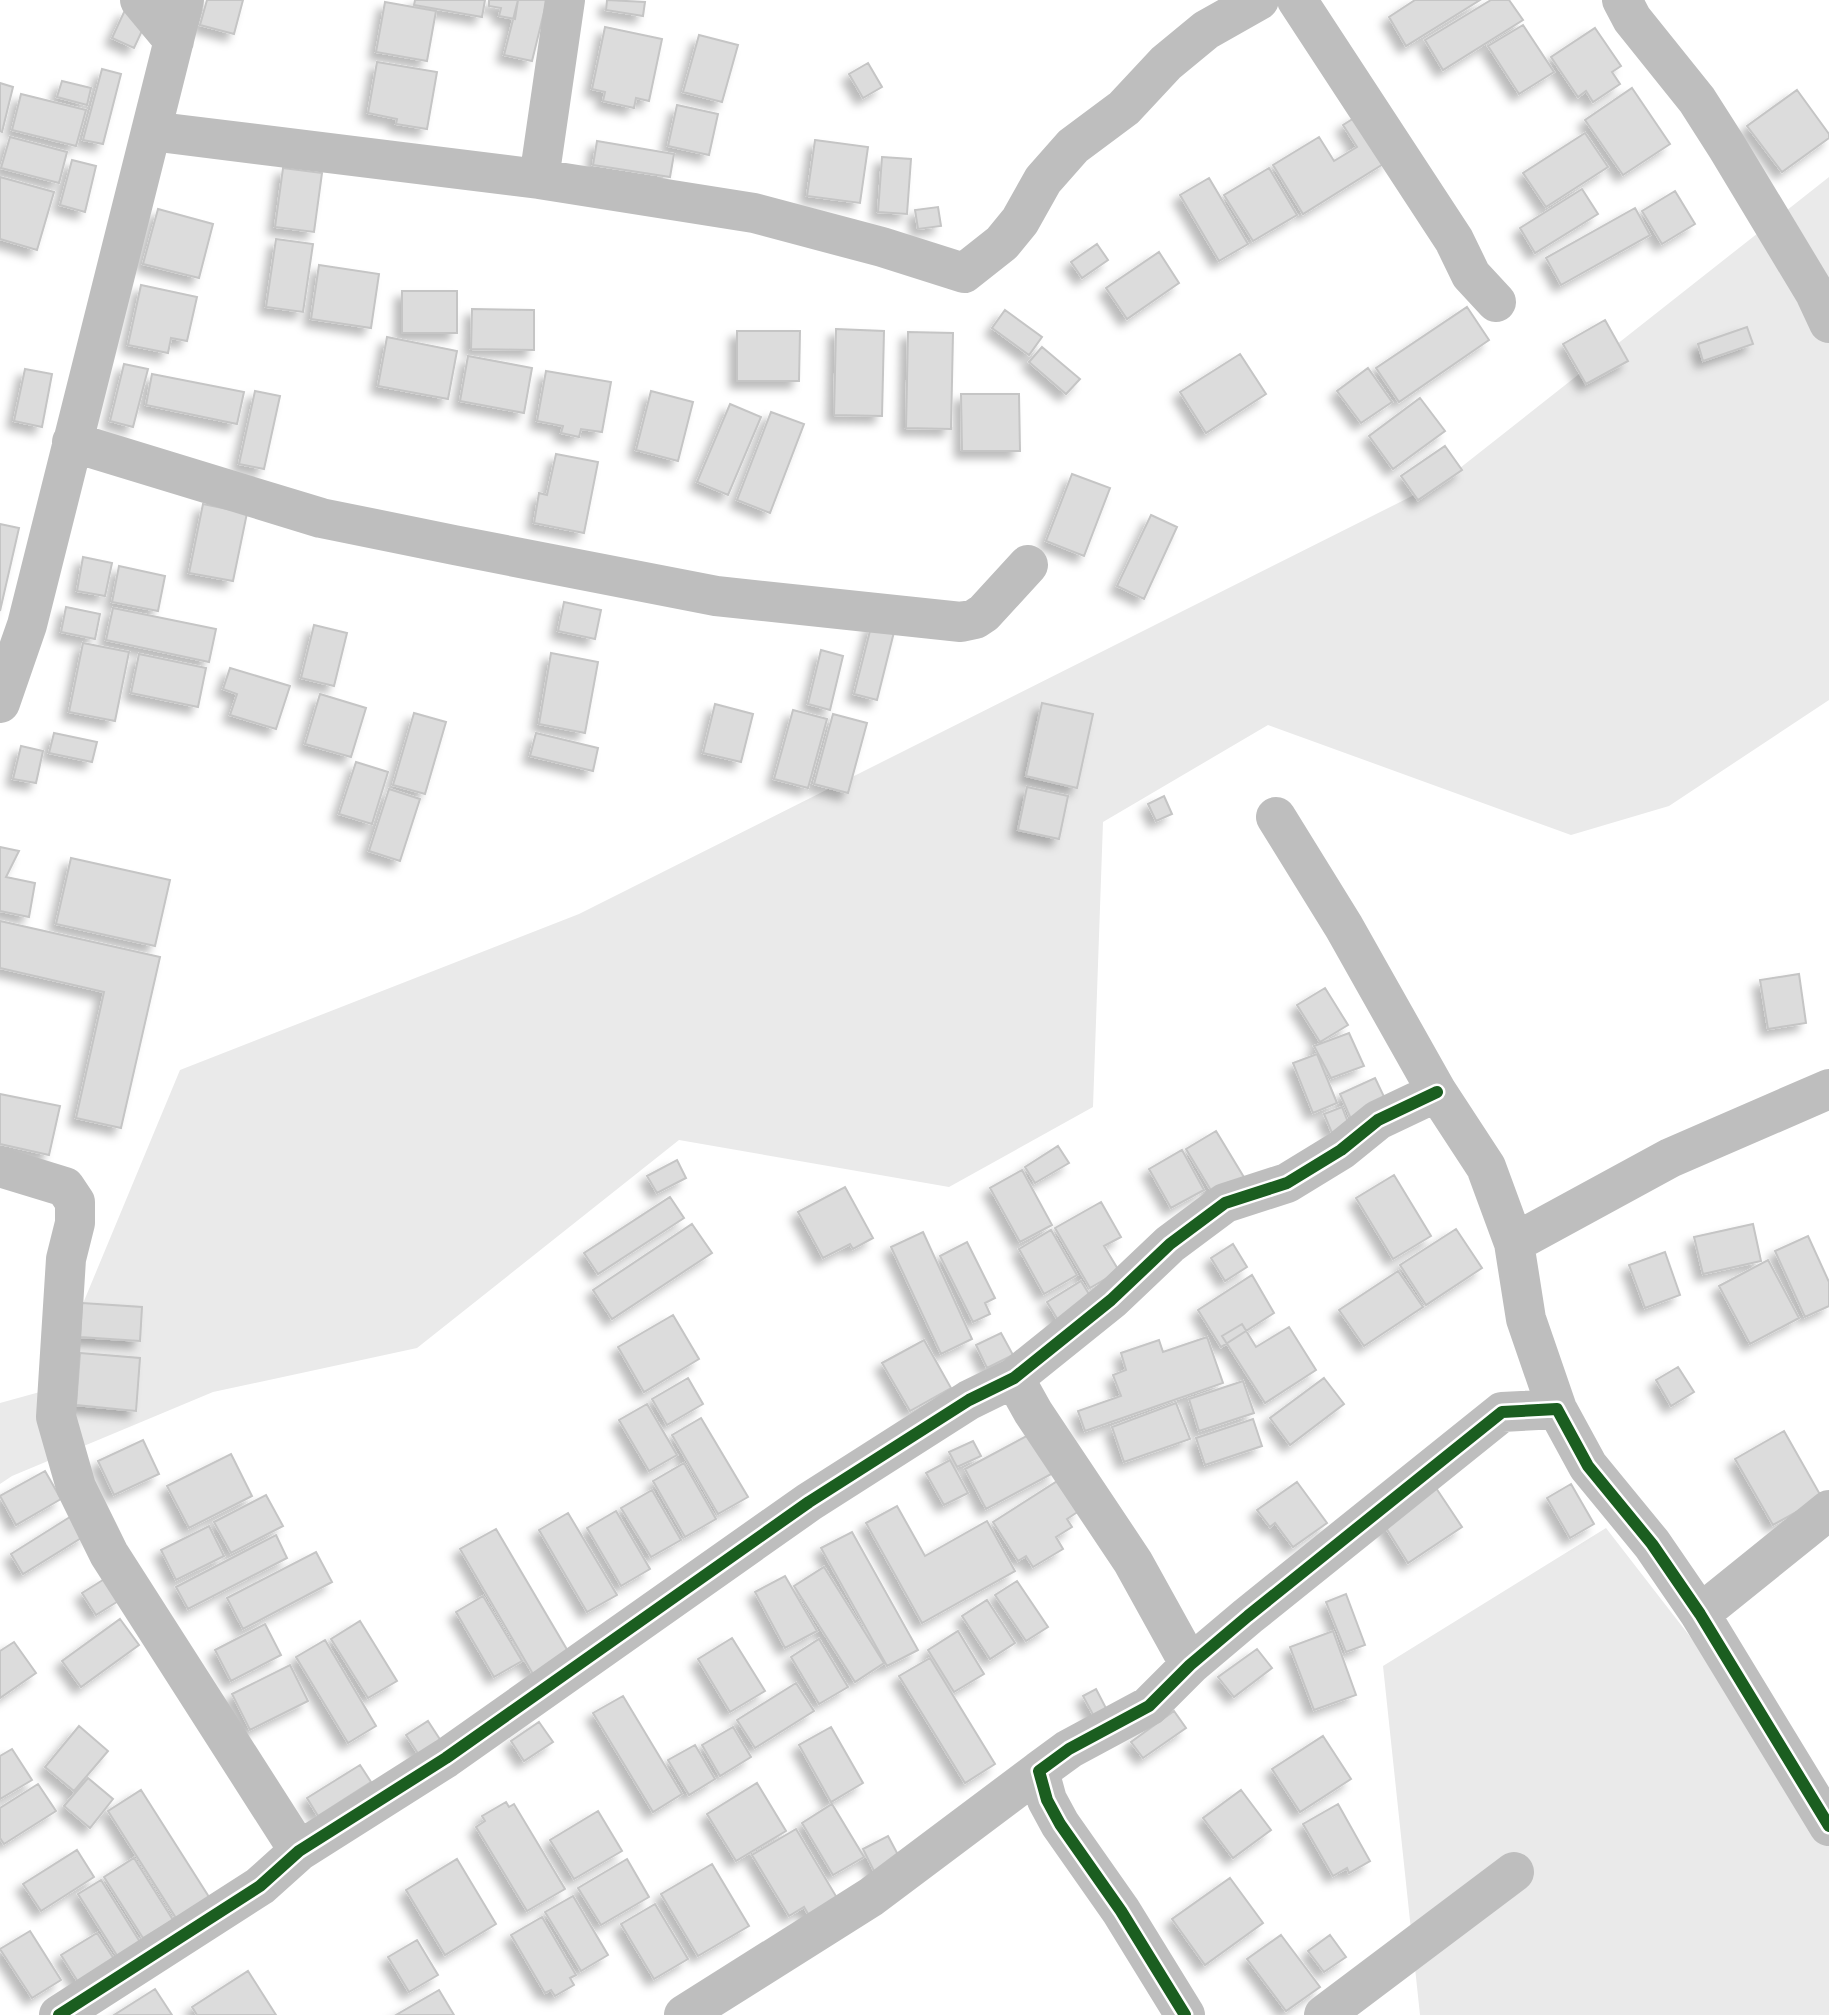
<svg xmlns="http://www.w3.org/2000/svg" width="1829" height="2015" font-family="Arial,sans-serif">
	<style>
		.green { fill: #eaeaea }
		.building { fill: #dcdcdc; stroke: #c5c5c5; stroke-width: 2; filter: url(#shadow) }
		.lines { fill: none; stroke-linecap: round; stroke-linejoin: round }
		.minor { stroke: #bebebe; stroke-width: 40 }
		.cycleway-casing { stroke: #fff; stroke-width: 17 }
		.cycleway { stroke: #1b5e20; stroke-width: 12 }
	</style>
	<defs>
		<filter id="shadow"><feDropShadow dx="-7" dy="7" stdDeviation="4" flood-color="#0004"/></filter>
	</defs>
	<rect width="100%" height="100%" fill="#fff"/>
	<path class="green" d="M1829 177V700L1669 806 1571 835 1268 725 1103 822 1093 1107 949 1187 679 1140 417 1348 213 1392 12 1476 0 1484V1403L47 1390 180 1070 579 914 1446 479Z
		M1606 1528 1829 1816V2015H1420L1383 1666Z"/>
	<path class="building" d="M207 0H243L234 34 200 25Z
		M415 0H485L482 17 414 5Z
		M489 0H518L515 19 499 16 501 8 489 6Z
		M518 0H547L532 61 504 55Z
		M607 0 645 2 643 16 606 10Z
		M1415 0H1480L1406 46 1389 17Z
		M1491 0H1509L1523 20 1443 70 1425 40Z
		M385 2 436 11 427 61 376 52Z
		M125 10 147 20 134 48 112 38Z
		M1523 25 1554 72 1519 94 1488 46Z
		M605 27 662 39 649 101 636 98 634 108 603 101 605 92 592 89Z
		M1595 28 1621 66 1612 72 1620 84 1593 102 1586 91 1578 97 1551 57Z
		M699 35 738 45 722 102 683 92Z
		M377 62 437 72 427 129 396 124 397 119 368 113Z
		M868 63 882 87 863 98 849 74Z
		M102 69 121 74 103 144 83 140Z
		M62 81 91 88 87 105 57 97Z
		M0 83 13 87 2 132 0 131Z
		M1632 88 1670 144 1623 175 1585 120Z
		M1797 90 1829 134V138L1782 172 1747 126Z
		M21 94 86 110 76 146 12 130Z
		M677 105 718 114 709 155 668 146Z
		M1359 115 1388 161 1303 214 1273 165 1319 137 1334 161 1357 147 1343 125Z
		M1585 133 1608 167 1546 207 1523 173Z
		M10 137 67 152 59 183 1 168Z
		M815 140 868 147 860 203 807 196Z
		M597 141 674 154 670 177 593 165Z
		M882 157 911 159 907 214 878 212Z
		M72 160 96 166 85 212 60 205Z
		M283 168 322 173 314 232 275 227Z
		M1269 168 1297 215 1253 241 1224 195Z
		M0 177 54 192 37 250 0 239Z
		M1209 178 1248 244 1219 261 1180 195Z
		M1582 189 1598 214 1535 253 1520 228Z
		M1675 191 1695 224 1662 244 1642 211Z
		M938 207 941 226 918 229 915 210Z
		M1635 208 1650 235 1561 285 1546 258Z
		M158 209 213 224 199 278 143 264Z
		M276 239 313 244 303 312 266 307Z
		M1097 244 1108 260 1082 278 1071 262Z
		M1159 252 1179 283 1127 319 1106 288Z
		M319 265 379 274 371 328 311 319Z
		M141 285 197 297 187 341 171 338 168 353 128 345Z
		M402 291H457V333H402Z
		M1467 307 1489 340 1399 402 1376 368Z
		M472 309 534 310V350L471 349Z
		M1005 310 1042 337 1029 355 992 328Z
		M1605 320 1628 361 1586 384 1563 344Z
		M1747 327 1753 344 1703 361 1698 344Z
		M836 329 884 331 882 416 834 415Z
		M737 331H800L799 381H737Z
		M908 332 953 333 951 429 906 428Z
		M387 337 457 351 448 399 378 386Z
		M1042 347 1080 379 1066 394 1029 362Z
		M1240 354 1266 394 1206 433 1180 392Z
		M468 356 532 368 524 413 460 401Z
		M124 364 148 369 133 427 110 421Z
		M1368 368 1392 402 1361 423 1337 391Z
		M25 369 52 374 42 427 14 421Z
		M546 371 611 382 602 432 581 429 579 437 561 433 563 426 537 421Z
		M152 374 244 392 237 424 146 405Z
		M255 391 280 396 264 469 239 464Z
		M651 391 693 402 678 461 636 450Z
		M961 394H1019L1020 451H962Z
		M1420 398 1445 431 1393 469 1369 436Z
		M730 404 761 417 728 495 697 482Z
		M771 412 804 424 770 513 737 500Z
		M1445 446 1462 470 1418 500 1401 476Z
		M556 454 598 462 584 533 534 523 539 493 547 495Z
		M1072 474 1110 488 1084 556 1046 541Z
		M203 504 247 513 233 581 189 573Z
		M1151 515 1177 527 1144 599 1117 586Z
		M0 524 19 528 0 611Z
		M83 557 112 563 105 596 77 591Z
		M119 566 165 576 158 611 112 602Z
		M564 602 601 610 595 639 558 631Z
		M66 607 100 614 95 639 61 632Z
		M113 608 216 629 209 662 106 640Z
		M872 623 895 628 877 700 854 694Z
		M314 625 347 633 334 686 301 678Z
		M83 643 129 652 115 721 69 712Z
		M821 650 843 656 830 710 808 704Z
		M551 653 598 662 585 733 539 724Z
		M139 654 206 668 198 707 131 693Z
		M230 668 290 686 276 729 230 715 237 694 223 689Z
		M320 694 366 708 351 757 305 744Z
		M1042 703 1093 714 1077 788 1026 776Z
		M715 704 753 714 741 762 703 753Z
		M793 710 827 719 808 788 774 779Z
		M414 713 446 722 425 794 393 785Z
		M833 714 867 723 848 793 814 784Z
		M54 733 97 742 92 762 49 753Z
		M536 733 598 748 593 771 530 756Z
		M21 746 43 751 36 783 13 779Z
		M356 762 388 772 372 824 339 814Z
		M1027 787 1068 796 1059 839 1018 830Z
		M389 789 420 799 400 861 369 851Z
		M1164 796 1172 814 1156 821 1148 804Z
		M0 847 19 851 6 877 35 883 29 917 0 911Z
		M71 858 170 880 155 946 56 924Z
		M0 921 160 957 121 1128 76 1118 104 992 0 968Z
		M1799 974 1806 1023 1768 1029 1760 980Z
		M1325 988 1348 1025 1320 1042 1297 1005Z
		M1349 1033 1364 1066 1331 1078 1314 1046Z
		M1317 1054 1337 1103 1313 1113 1293 1063Z
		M1375 1078 1387 1103 1351 1119 1340 1094Z
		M0 1094 60 1106 49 1155 0 1144Z
		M1342 1107 1349 1125 1332 1133 1324 1114Z
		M1216 1131 1245 1179 1215 1197 1186 1149Z
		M1058 1146 1069 1163 1035 1183 1025 1167Z
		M1182 1150 1204 1190 1171 1208 1149 1169Z
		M677 1160 686 1178 657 1193 647 1176Z
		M1022 1170 1052 1225 1020 1242 990 1188Z
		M1394 1175 1431 1236 1393 1259 1356 1198Z
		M845 1187 873 1238 853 1249 850 1244 823 1258 798 1212Z
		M670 1197 684 1218 598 1274 584 1253Z
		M1101 1202 1121 1237 1104 1246 1119 1271 1090 1288 1055 1228Z
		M692 1224 712 1253 612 1319 593 1290Z
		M1753 1224 1761 1261 1703 1274 1694 1237Z
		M1456 1229 1482 1268 1426 1305 1400 1265Z
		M1051 1230 1077 1275 1044 1294 1019 1249Z
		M923 1232 972 1339 941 1354 891 1247Z
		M1808 1236 1829 1282V1306L1805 1317 1775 1251Z
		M967 1242 995 1298 985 1303 990 1314 973 1322 940 1256Z
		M1233 1244 1247 1267 1225 1281 1211 1258Z
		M1665 1252 1680 1295 1645 1308 1629 1265Z
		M1768 1260 1799 1318 1750 1344 1719 1286Z
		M1398 1271 1423 1307 1364 1346 1339 1310Z
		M1252 1275 1274 1313 1221 1347 1198 1310Z
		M1081 1281 1095 1304 1061 1325 1047 1302Z
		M82 1303 142 1307 140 1341 80 1337Z
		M673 1315 699 1359 644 1392 618 1347Z
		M1242 1324 1256 1347 1289 1327 1316 1370 1265 1403 1222 1336Z
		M1001 1333 1013 1355 987 1368 976 1345Z
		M1207 1337 1223 1383 1085 1431 1078 1411 1121 1396 1113 1375 1126 1370 1121 1353 1159 1340 1163 1352Z
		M924 1340 951 1388 910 1411 882 1363Z
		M80 1353 140 1358 136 1411 76 1405Z
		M1678 1367 1694 1392 1671 1406 1656 1380Z
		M688 1378 703 1404 667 1425 652 1399Z
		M1324 1378 1344 1404 1290 1445 1270 1418Z
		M1243 1381 1254 1413 1199 1431 1189 1399Z
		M1176 1403 1190 1439 1124 1462 1112 1427Z
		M647 1404 677 1455 649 1471 619 1420Z
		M701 1418 748 1497 718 1514 672 1435Z
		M1253 1419 1262 1446 1205 1465 1196 1438Z
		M1784 1431 1822 1498 1773 1525 1735 1459Z
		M1034 1432 1055 1472 986 1509 965 1469Z
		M143 1440 159 1474 114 1495 98 1461Z
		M973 1441 981 1456 957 1467 949 1452Z
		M231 1454 252 1496 189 1528 167 1486Z
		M950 1460 968 1493 944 1505 926 1473Z
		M684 1463 716 1519 685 1537 653 1481Z
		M45 1471 61 1499 16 1525 0 1496Z
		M1059 1480 1079 1511 1067 1519 1072 1527 1056 1537 1063 1549 1033 1567 1026 1556 1018 1561 993 1522Z
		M1297 1482 1327 1523 1293 1547 1275 1523 1270 1527 1257 1510Z
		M1571 1484 1594 1524 1570 1538 1547 1498Z
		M1436 1488 1462 1527 1408 1563 1383 1523Z
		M652 1490 681 1540 651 1557 621 1508Z
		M266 1495 283 1526 231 1553 214 1522Z
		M897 1506 925 1556 987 1521 1015 1571 922 1623 866 1523Z
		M616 1511 650 1569 621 1586 587 1528Z
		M568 1513 617 1595 587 1612 539 1530Z
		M73 1515 86 1535 23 1574 11 1554Z
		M209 1526 224 1556 176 1580 161 1550Z
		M496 1529 569 1653 533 1674 460 1549Z
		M852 1532 918 1650 887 1666 821 1548Z
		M276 1535 287 1558 188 1609 176 1587Z
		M316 1552 332 1582 243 1629 227 1598Z
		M824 1567 884 1663 855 1682 794 1586Z
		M785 1576 817 1631 785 1648 755 1592Z
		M106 1578 120 1600 96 1615 82 1593Z
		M1017 1581 1048 1627 1026 1641 995 1595Z
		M1346 1594 1365 1645 1346 1652 1326 1602Z
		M483 1596 522 1661 494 1677 456 1612Z
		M987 1600 1015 1643 990 1659 962 1616Z
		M120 1619 139 1645 81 1687 62 1661Z
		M360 1621 397 1681 368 1698 331 1639Z
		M265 1624 281 1655 231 1681 215 1650Z
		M958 1631 984 1674 954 1692 928 1650Z
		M1333 1631 1356 1695 1314 1710 1290 1647Z
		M732 1638 765 1691 730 1712 698 1659Z
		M819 1639 848 1687 819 1704 791 1657Z
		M325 1640 376 1726 348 1743 296 1657Z
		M14 1642 36 1673 0 1698V1651Z
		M1257 1649 1272 1668 1234 1697 1218 1677Z
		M930 1658 995 1764 965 1783 899 1676Z
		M290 1665 308 1701 250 1730 232 1694Z
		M796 1683 814 1711 755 1748 737 1720Z
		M1096 1689 1109 1714 1096 1720 1083 1696Z
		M623 1696 682 1794 653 1812 593 1713Z
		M1174 1711 1186 1728 1143 1758 1131 1742Z
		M428 1721 441 1741 419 1755 406 1735Z
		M539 1722 553 1742 524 1761 511 1741Z
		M79 1726 108 1751 74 1791 45 1767Z
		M733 1727 751 1757 720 1776 702 1745Z
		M831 1727 863 1783 831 1802 799 1745Z
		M1323 1736 1351 1779 1300 1812 1272 1769Z
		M695 1745 715 1779 689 1795 668 1760Z
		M12 1749 32 1780 0 1799V1756Z
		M360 1765 371 1782 318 1816 307 1798Z
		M88 1778 113 1799 90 1828 64 1806Z
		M757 1783 786 1831 736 1861 707 1814Z
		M38 1784 56 1811 4 1844 0 1838V1808Z
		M141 1790 209 1897 176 1918 108 1811Z
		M1241 1790 1271 1830 1233 1858 1203 1818Z
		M506 1802 509 1807 514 1804 565 1889 527 1911 476 1827 485 1821 482 1816Z
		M832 1804 864 1857 833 1875 802 1823Z
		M1338 1804 1370 1861 1349 1873 1347 1868 1333 1876 1303 1824Z
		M598 1811 622 1851 574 1879 550 1840Z
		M796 1829 843 1908 814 1924 804 1907 789 1916 752 1855Z
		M888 1836 905 1868 879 1881 863 1849Z
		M77 1850 94 1877 41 1911 23 1884Z
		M134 1858 173 1920 143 1938 104 1877Z
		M457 1859 496 1924 445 1955 406 1890Z
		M627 1859 649 1897 601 1925 578 1888Z
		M712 1864 749 1926 698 1956 661 1894Z
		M1230 1878 1263 1923 1205 1965 1172 1919Z
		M101 1880 140 1942 118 1957 78 1894Z
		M573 1896 608 1955 581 1971 545 1912Z
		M655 1904 688 1959 654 1979 621 1924Z
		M542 1917 576 1975 570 1978 574 1985 555 1996 551 1990 545 1993 511 1935Z
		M30 1931 61 1980 32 1998 0 1949Z
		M97 1933 116 1962 80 1985 61 1955Z
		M1281 1935 1320 1987 1286 2011 1247 1959Z
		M1330 1935 1346 1957 1324 1972 1308 1951Z
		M417 1940 438 1975 409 1992 388 1957Z
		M248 1971 276 2015H197L192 2007Z
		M155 1989 172 2015H114Z
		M439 1990 454 2015H396Z"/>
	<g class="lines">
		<path class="minor" d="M140 0 174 41
			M1297 0 1454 240 1471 275 1496 302
			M1622 0 1632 19 1697 100 1727 147 1815 293 1829 323
			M151 131 539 179 754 213 882 247 964 273 1002 243 1020 221 1043 180 1073 146 1124 108 1166 63 1206 30 1259 0
			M539 179 565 0
			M72 442 321 518 454 545 716 596 961 622 975 619 984 613 1028 565
			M0 703 27 625 184 0
			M1276 817 1344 927 1437 1092 1486 1167 1514 1243 1526 1319 1557 1409
			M0 1167 65 1187 75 1202V1223L66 1259 56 1417 76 1487 109 1554 299 1851
			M1514 1243 1670 1158 1829 1089
			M1014 1378 1033 1412 1133 1562 1190 1665
			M1700 1614 1829 1510
			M59 2015 260 1886 299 1851 446 1758 809 1502 969 1400 1014 1378 1111 1300 1170 1244 1225 1203 1287 1183 1341 1150 1378 1120 1437 1092
			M684 2015 871 1897 1039 1771
			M1185 2015 1121 1911 1060 1824 1047 1800 1039 1771 1069 1749 1149 1706 1190 1665 1248 1616 1502 1412 1557 1409 1588 1466 1652 1544 1700 1614 1829 1826
			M1324 2015 1514 1872"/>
		<g class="cycleway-casing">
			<path id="cycleway" d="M59 2015 260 1886 299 1851 446 1758 809 1502 969 1400 1014 1378 1111 1300 1170 1244 1225 1203 1287 1183 1341 1150 1378 1120 1437 1092
				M1185 2015 1121 1911 1060 1824 1047 1800 1039 1771 1069 1749 1149 1706 1190 1665 1248 1616 1502 1412 1557 1409 1588 1466 1652 1544 1700 1614 1829 1826"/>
		</g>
		<use href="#cycleway" class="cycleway"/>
	</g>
</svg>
